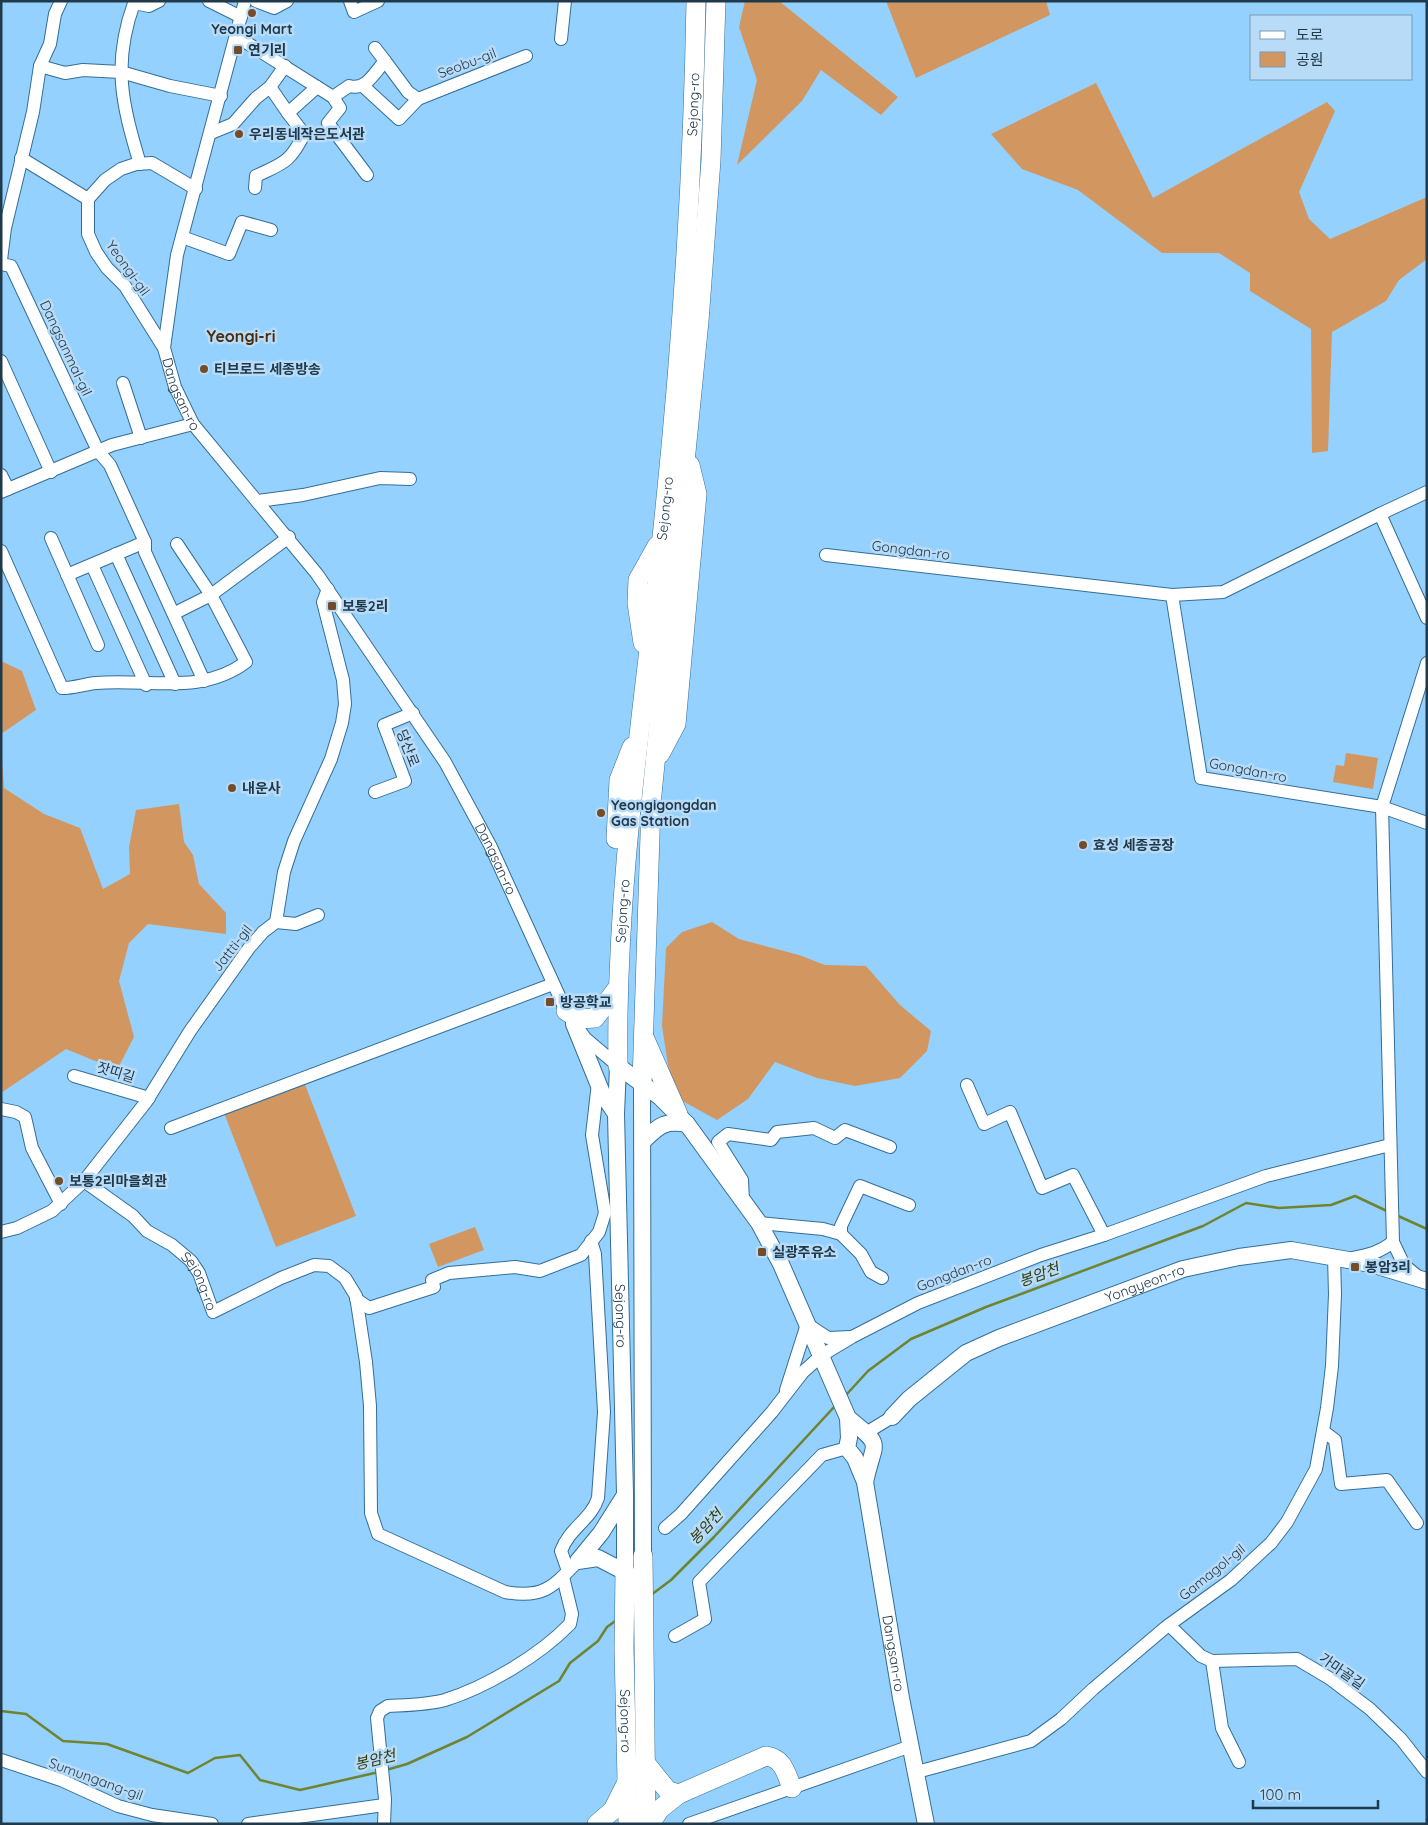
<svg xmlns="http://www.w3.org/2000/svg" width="1428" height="1825" font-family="Quicksand,'Noto Sans KR',sans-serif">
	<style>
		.green { fill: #d29661 }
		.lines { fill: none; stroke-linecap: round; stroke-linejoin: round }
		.stream { stroke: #70832f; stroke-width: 2.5 }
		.minor-casing { stroke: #336e97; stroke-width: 14 }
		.major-casing { stroke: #336e97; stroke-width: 18 }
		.highway-casing { stroke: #336e97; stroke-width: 20 }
		.minor { stroke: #fff; stroke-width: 12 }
		.major { stroke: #fff; stroke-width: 16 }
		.highway { stroke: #fff; stroke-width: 19 }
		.poi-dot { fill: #734c2a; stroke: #b8dbf7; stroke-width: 2 }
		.labels { text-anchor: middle; stroke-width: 5; stroke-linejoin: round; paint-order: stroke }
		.poi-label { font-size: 14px; font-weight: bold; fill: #20394b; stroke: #b8dbf7; text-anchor: start }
		.street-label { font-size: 14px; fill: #20394b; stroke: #b8dbf7 }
		.water-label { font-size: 15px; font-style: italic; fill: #303b0d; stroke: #b8dbf7 }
		.quarter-label { font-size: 16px; font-weight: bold; fill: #4b2d11; stroke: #b8dbf7 }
	</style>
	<rect width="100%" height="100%" fill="#94d1fe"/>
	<path class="green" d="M745 1H779L898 97 881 115 821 70 802 101 737 165 757 80 739 27Z
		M886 1H1046L1050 15 916 78Z
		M1096 83 1153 198 1327 102 1335 111 1299 192 1309 219 1330 239 1427 197V259L1399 280 1386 301 1332 332 1328 451 1312 453 1311 329 1250 291V273L1219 253H1162L1078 190 1022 169 991 134Z
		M1 661 22 671 36 710 1 734Z
		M1 749 4 788 44 814 80 828 103 889 130 874 129 847 136 810 179 804 184 842 193 855 199 884 226 913V934L148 924 129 943 119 981 134 1037 117 1070 66 1049 1 1093Z
		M1346 753 1378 758 1373 789 1333 782 1336 765 1344 766Z
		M712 922 739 939 799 955 825 965 866 966 900 1005 931 1031 927 1051 900 1078 855 1086 817 1078 775 1062 748 1099 717 1120 677 1098 668 1065 662 1026 666 948 682 932Z
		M304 1082 356 1216 276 1247 224 1113Z
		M475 1227 484 1250 438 1267 429 1244Z"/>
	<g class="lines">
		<path class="stream" d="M1396 1215 1427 1229
			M846 1395 868 1371 911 1339 986 1307 1203 1226 1246 1203 1279 1208 1331 1205 1355 1196 1389 1212
			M651 1595 671 1580 714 1537 835 1406
			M1 1711 26 1714 63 1741 107 1744 188 1773 215 1758 240 1755 260 1780 300 1790 379 1772
			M386 1770 407 1764 467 1737 559 1681 570 1663 598 1641 607 1627 618 1619"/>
		<g class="minor-casing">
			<g id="minor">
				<path d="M209 1 241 17"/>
				<path id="s1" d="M245 1 177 255 164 348 175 387 193 424 317 574 445 762 490 845 566 1011 585 1038 618 1066"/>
				<path d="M256 1 274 8 287 1"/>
				<path d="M350 1 354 12 378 1"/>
				<path d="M236 36 333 97 349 86C366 91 374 73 385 61L408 92 418 99 526 56"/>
				<path d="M561 39 565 1"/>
				<path d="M375 48 385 61"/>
				<path d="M40 66 65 73 83 70 121 72 170 86 221 96"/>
				<path d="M363 86 399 119 418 99"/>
				<path d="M270 87 285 66"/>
				<path d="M333 97 340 108 328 123 367 175"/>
				<path d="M211 133 233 124 256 98 270 87 288 113"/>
				<path d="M21 158 88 199"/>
				<path d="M140 164C122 104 112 64 134 3L149 6 159 1"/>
				<path d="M255 188 256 176C283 163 290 163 304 134L288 113 317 87"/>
				<path d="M182 237 229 254 242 222 271 230"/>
				<path d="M1 260 5 228 33 112 40 66 50 44 55 14 61 1"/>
				<path d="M1 264 11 266 98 451 110 465 145 542V552L204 681"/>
				<path d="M164 348 125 286 107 268 96 252 88 234V199L105 180 121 169 136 164 152 163 196 189"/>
				<path d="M1 361 51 472"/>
				<path d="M123 383 141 438"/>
				<path d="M1 475 8 489"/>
				<path d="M1 492 112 445 193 424"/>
				<path d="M1427 492 1380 514 1427 618"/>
				<path d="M258 501 303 495 380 478 410 479"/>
				<path d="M1380 514 1223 592 1172 595 1201 778 1382 807 1427 823"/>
				<path d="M51 538 98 645"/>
				<path d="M1 551 62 688C74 688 85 684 96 683 147 678 201 696 246 662L211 595 177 544"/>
				<path d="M116 554 175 684"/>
				<path d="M826 555 1172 595"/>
				<path d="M92 565 146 685"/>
				<path d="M67 575 145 542"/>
				<path d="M175 613 211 595 289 537"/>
				<path d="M375 792 405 781 384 725 413 713"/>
				<path d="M276 922 296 924 318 915"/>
				<path d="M74 1076 149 1098"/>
				<path d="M967 1085 984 1124 1010 1112 1042 1188 1073 1175 1104 1235"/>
				<path d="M1 1109 16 1112 25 1117 32 1148 61 1204"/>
				<path d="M171 1128 553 984"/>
				<path id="s2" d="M84 1181 133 1216 147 1231 172 1245 191 1261 199 1273 213 1312 281 1278 314 1265 329 1266 345 1278 356 1296 366 1362 370 1406 371 1513 378 1534 505 1592C543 1599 553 1587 578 1561"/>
				<path d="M743 1202 742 1180 718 1142 728 1134 771 1140 777 1132 814 1128 835 1138 845 1130 890 1147"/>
				<path d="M759 1223 823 1229 841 1234V1226L860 1186 909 1205"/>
				<path d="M1 1232 17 1228 52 1211 84 1181 146 1102 190 1031 249 948 263 932 276 922 284 872 294 841 331 759 342 723 345 704 343 680 323 602 328 589"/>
				<path d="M841 1234 861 1254 871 1272 882 1278"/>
				<path d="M1353 1258C1369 1255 1380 1252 1393 1242"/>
				<path d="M1416 1275 1404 1265 1393 1242 1382 807 1427 663"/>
				<path d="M356 1299 369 1308 434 1287 432 1280 449 1273 515 1267 540 1271 581 1255 599 1232 605 1213 592 1135 598 1083"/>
				<path d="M786 1390 807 1324 828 1338 851 1337"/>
				<path d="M1323 1431 1335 1440 1341 1484 1387 1480 1417 1523"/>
				<path d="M866 1433 892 1417"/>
				<path d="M665 1528 681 1514 772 1412 803 1372 822 1355 852 1337 918 1303 1041 1255 1104 1235 1266 1176 1390 1145"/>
				<path d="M568 1571 561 1551C570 1527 591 1520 598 1498L604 1412 595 1254 591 1241"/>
				<path d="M1169 1625 1201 1656 1212 1661 1297 1659 1329 1678 1370 1709 1401 1739 1427 1772"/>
				<path d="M675 1636 705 1619 699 1582 822 1455 847 1448"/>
				<path d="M1212 1661 1222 1728 1239 1762"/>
				<path d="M1 1760 61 1780 118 1806 152 1815 212 1824"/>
				<path d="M917 1772 1031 1741 1061 1719 1093 1689 1166 1627 1231 1580 1271 1543 1287 1522 1316 1469 1327 1408 1332 1366 1335 1294 1334 1256"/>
				<path d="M248 1824 384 1805"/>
				<path d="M384 1824 385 1799 377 1718 380 1711 388 1706C407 1705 427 1705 445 1700 487 1687 540 1655 570 1624L572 1614 563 1577"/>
				<path d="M689 1824 911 1746"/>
			</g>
		</g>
		<g class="major-casing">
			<g id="major">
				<path d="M574 1024 602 1093 616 1114"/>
				<path id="s3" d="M618 1066 660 1097 687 1124 759 1223 781 1264 848 1418 849 1438 847 1448 855 1458 865 1482 901 1698 926 1824"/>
				<path id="s4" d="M618 1066 616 1114 625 1493V1572"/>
				<path d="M642 1083 643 1556"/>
				<path d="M643 1141C659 1126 664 1120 687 1124"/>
				<path id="s5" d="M892 1417 909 1399 966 1353 999 1338 1183 1269 1239 1257 1291 1250 1371 1264 1427 1281"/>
				<path d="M848 1418C885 1448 874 1439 865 1482"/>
				<path d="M625 1495 601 1533 578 1561 598 1558 625 1572"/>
			</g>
		</g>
		<g class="highway-casing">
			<g id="highway">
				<path d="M643 643 637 603 638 580 657 546"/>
				<path d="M660 754 676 724 697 494 690 465"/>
				<path d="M616 839 619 780 632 747"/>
				<path d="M566 1011 579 1019 595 1018 616 990"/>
				<path d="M644 1037 678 1114"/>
				<path id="s6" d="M618 1066C615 888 643 713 662 537 681 359 693 180 696 1"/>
				<path d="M642 1083 651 804 699 321 711 160 716 1"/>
				<path d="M643 1556 646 1824"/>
				<path id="s7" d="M625 1572 624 1648 628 1824"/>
				<path d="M647 1765 668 1791 679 1794 660 1809 650 1824"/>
				<path d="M679 1794 766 1756C783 1758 786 1773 792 1788"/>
				<path d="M597 1824 613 1810 627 1782"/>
			</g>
		</g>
		<use href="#minor" class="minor"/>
		<use href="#major" class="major"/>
		<use href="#highway" class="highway"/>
	</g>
	<g class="poi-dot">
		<circle cx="252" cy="13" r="5"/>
		<rect x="233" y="45" width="10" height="10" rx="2.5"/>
		<circle cx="239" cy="134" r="5"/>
		<circle cx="204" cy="369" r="5"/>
		<rect x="327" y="601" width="10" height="10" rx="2.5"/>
		<circle cx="232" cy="788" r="5"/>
		<circle cx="601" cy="813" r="5"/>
		<circle cx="1083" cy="845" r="5"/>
		<rect x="545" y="997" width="10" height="10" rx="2.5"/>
		<circle cx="59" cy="1181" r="5"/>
		<rect x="757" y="1247" width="10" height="10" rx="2.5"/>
		<rect x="1350" y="1262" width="10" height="10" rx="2.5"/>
	</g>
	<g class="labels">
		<g class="poi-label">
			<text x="252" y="34" text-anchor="middle">Yeongi Mart</text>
			<text x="248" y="55">연기리</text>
			<text x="249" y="139">우리동네작은도서관</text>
			<text x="214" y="374">티브로드 세종방송</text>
			<text x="342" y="611">보통2리</text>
			<text x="242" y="793">내운사</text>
			<text x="611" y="810">Yeongigongdan<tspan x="611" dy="16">Gas Station</tspan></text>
			<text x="1093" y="850">효성 세종공장</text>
			<text x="560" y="1007">방공학교</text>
			<text x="69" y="1186">보통2리마을회관</text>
			<text x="772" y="1257">실광주유소</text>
			<text x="1365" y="1272">봉암3리</text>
		</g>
		<g class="street-label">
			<text transform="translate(467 63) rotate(-21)" y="5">Seobu-gil</text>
			<text dy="5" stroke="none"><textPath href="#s6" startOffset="965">Sejong-ro</textPath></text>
			<text transform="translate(128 268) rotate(54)" y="5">Yeongi-gil</text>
			<text transform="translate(66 348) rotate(65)" y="5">Dangsanmal-gil</text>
			<text dy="5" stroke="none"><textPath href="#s1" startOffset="406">Dangsan-ro</textPath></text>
			<text dy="5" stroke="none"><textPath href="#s6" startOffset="560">Sejong-ro</textPath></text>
			<text transform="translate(911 550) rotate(7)" y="5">Gongdan-ro</text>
			<text transform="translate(408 748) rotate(69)" y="5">당산로</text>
			<text transform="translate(1248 770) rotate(11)" y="5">Gongdan-ro</text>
			<text dy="5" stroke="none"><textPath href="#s1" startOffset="970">Dangsan-ro</textPath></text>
			<text dy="5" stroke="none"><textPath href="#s6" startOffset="155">Sejong-ro</textPath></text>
			<text transform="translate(232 948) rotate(-52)" y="5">Jattti-gil</text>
			<text transform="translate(116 1072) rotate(17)" y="5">잣띠길</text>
			<text transform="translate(954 1273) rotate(-21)" y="5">Gongdan-ro</text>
			<text dy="5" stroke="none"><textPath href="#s2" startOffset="156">Sejong-ro</textPath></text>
			<text dy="5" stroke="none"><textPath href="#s5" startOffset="290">Yongyeon-ro</textPath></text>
			<text dy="5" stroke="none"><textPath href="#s4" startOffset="250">Sejong-ro</textPath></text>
			<text transform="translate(1212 1572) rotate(-39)" y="5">Gamagol-gil</text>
			<text dy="5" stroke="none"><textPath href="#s3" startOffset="670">Dangsan-ro</textPath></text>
			<text transform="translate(1342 1671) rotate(35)" y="5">가마골길</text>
			<text dy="5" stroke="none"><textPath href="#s7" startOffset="149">Sejong-ro</textPath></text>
			<text transform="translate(96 1779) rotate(20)" y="5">Sumungang-gil</text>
		</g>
		<g class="water-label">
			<text transform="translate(1039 1275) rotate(-20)" y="5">봉암천</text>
			<text transform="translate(706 1527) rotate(-47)" y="5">봉암천</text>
			<text transform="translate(375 1760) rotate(-14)" y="5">봉암천</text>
		</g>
		<g class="quarter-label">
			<text x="241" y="342">Yeongi-ri</text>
		</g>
	</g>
	<rect width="1428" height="1825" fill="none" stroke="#20394b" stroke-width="5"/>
	<rect x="1250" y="15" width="162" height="65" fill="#b8dbf7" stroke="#7b9ab2"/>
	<rect x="1260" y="31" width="25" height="8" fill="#ffffff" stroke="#7b9ab2"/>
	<text x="1296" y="40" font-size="15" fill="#20394b">도로</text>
	<rect x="1260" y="52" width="25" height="15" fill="#d29661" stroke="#7b9ab2"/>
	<text x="1296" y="65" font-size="15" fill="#20394b">공원</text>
	<path d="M1253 1800v8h125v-8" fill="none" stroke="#20394b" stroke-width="2.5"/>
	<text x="1260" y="1800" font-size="15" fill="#20394b" stroke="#b8dbf7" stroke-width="4" paint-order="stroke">100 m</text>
</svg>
